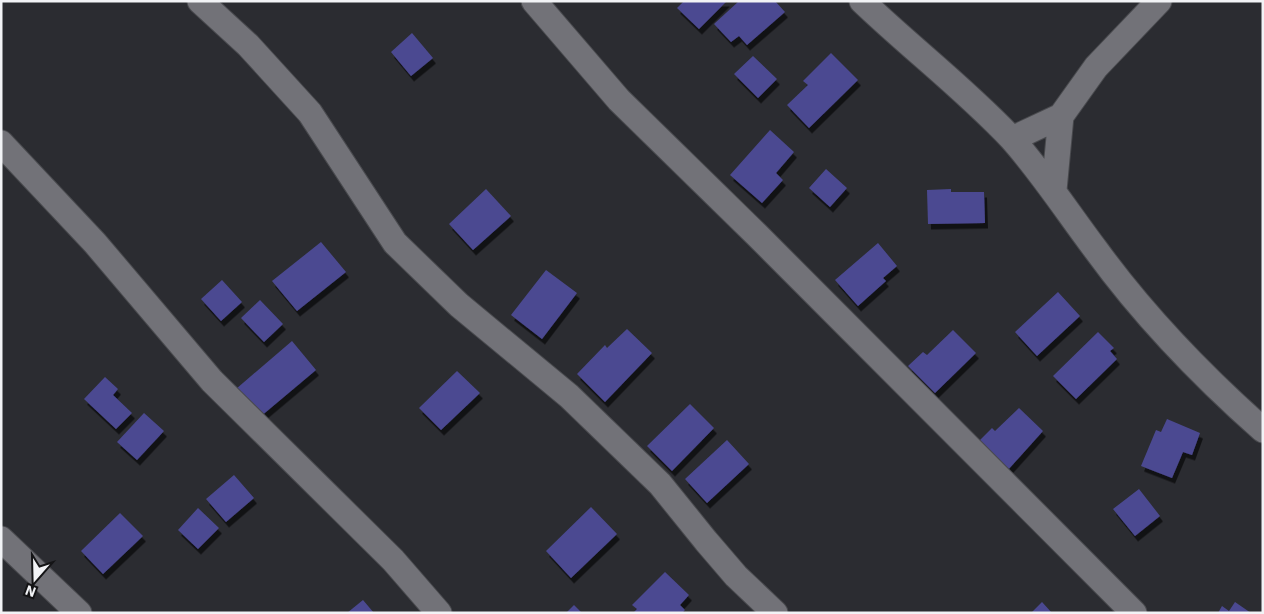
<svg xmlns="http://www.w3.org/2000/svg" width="1264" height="614" font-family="'IBM Plex Sans',sans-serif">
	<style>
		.building { fill: #4b4991; filter: url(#shadow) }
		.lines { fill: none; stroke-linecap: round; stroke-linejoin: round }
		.minor-casing { stroke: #494a4e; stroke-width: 27 }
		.minor { stroke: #727278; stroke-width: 25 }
	</style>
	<defs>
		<filter id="shadow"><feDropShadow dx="3" dy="5.5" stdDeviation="0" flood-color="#0009"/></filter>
	</defs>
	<rect width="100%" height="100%" fill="#2b2c31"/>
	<path class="building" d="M684 1H727L699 29 677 8Z
		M739 1H775L785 12 747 45 739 36 731 42 714 24Z
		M412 33 433 58 411 76 391 52Z
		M831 53 858 80 809 128 787 105 808 85 803 81Z
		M753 56 777 79 758 98 734 74Z
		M770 130 794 152 776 173 783 180 762 203 730 175Z
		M826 169 847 188 830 207 809 188Z
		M486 189 511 216 473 250 449 224Z
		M951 189V192H984L985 223 928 224 927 190Z
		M321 242 346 272 297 311 272 281Z
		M878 243 897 266 883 278 886 281 858 306 835 280Z
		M546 270 577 293 542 339 511 315Z
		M222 280 242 302 221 321 201 299Z
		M1058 292 1080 316 1037 356 1015 332Z
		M260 300 283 324 264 342 241 318Z
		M627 329 652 353 605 402 577 374 605 345 607 348Z
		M953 330 976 353 935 393 908 366 923 352 927 355Z
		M1098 332 1114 348 1110 351 1117 359 1076 399 1053 376Z
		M292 341 316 370 260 417 236 389Z
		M457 371 480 393 441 430 419 408Z
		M105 377 118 389 113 395 132 413 116 429 84 399Z
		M690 404 714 428 672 471 647 446Z
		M1019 408 1043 431 1007 471 978 442 992 428 995 431Z
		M144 413 164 431 137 460 117 442Z
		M1167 419 1200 433 1192 455 1183 452 1172 478 1141 466 1156 430 1161 432Z
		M727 440 749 464 707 503 685 479Z
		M234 475 254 498 226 522 206 499Z
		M1139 489 1160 516 1135 536 1113 509Z
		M591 507 617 534 571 578 546 551Z
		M198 508 219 528 198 549 178 530Z
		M120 513 143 536 103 574 81 551Z
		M665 572 689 595 680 605 685 610 682 613H633L637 609 632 605Z
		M363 600 374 613H347Z
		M1042 602 1052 613H1031Z
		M1235 602 1251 613H1218L1222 606 1229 611Z
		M574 605 582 613H566Z"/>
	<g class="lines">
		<g class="minor-casing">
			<path id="minor" d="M200 1 248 45 310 113 395 243 459 305 569 396 660 484 706 541 736 576 775 613
				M534 1 619 100 756 234 1134 613
				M862 1C911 48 965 89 1012 139 1043 174 1068 213 1096 250 1144 316 1202 376 1263 430
				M1012 139 1061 116 1096 67 1159 1
				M1 143 95 243 212 381 393 560 439 613
				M1054 190 1061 116
				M1 539 79 613"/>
		</g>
		<use href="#minor" class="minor"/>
	</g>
	<rect width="1264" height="614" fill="none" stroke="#f2f3f6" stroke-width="5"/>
	<g transform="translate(35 579) rotate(200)" stroke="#141416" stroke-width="4" paint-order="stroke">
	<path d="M0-4L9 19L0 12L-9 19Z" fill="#f2f3f6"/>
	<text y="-8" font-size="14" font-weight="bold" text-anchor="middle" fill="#f2f3f6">N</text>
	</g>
</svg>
